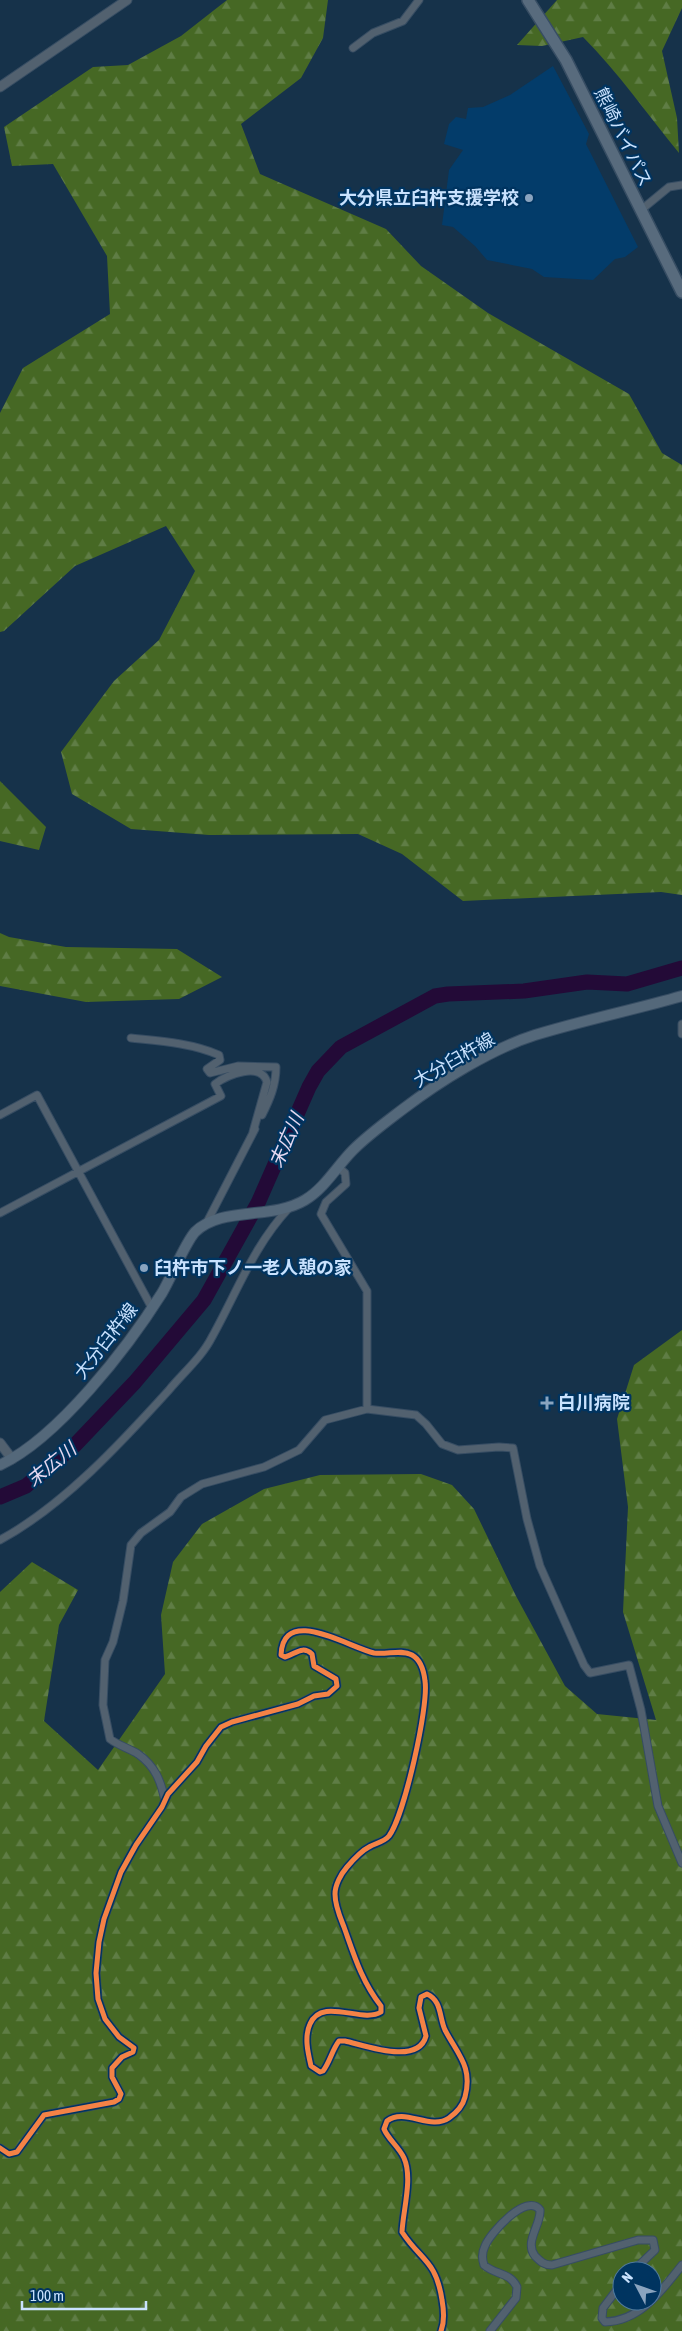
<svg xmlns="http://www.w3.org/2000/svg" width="682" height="2331" font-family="'Asap Condensed','Noto Sans JP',sans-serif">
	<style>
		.built { fill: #033c6a }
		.forest { fill: url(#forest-firs); fill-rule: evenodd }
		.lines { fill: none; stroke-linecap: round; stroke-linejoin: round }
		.river { stroke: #230a37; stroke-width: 15 }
		.minor-casing { stroke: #374d63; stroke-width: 9 }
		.tertiary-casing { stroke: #374d63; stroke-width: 11 }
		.primary-casing { stroke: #374d63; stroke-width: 12 }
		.trunk-casing { stroke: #374d63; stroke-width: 14 }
		.minor { stroke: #52616f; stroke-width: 7 }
		.tertiary { stroke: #52616f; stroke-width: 9 }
		.primary { stroke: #54687a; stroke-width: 10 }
		.trunk { stroke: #586b7d; stroke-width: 11 }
		.cycleway-casing { stroke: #003460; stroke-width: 8 }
		.cycleway { stroke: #f48246; stroke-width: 5 }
		.poi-dot { fill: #8aa4bf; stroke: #003460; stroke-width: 2 }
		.labels { text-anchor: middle; stroke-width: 4.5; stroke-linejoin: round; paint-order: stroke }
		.street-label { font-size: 18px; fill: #c9e2fe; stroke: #003460 }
		.poi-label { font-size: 18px; font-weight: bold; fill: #c9e2fe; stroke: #003460; text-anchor: start }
		.water-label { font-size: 19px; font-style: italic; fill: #e6d9f1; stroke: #003460 }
	</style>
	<defs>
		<pattern id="forest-firs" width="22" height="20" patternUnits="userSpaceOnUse" patternTransform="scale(1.25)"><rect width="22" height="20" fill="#466824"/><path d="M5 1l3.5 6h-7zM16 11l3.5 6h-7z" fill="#5f7d45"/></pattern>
	</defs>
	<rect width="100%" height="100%" fill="#16324a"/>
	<path class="built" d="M553 66 589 134 586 144 638 247 625 257 615 259 593 280 544 277 532 269 487 260 475 246 453 227 442 225 449 170 463 150 444 144 449 124 456 117 466 119 468 108 483 107 510 95Z"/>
	<path class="forest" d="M227 0H328L323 38 301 78 241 124 260 174 386 229 421 266 488 313 629 394 662 453 682 465V895L661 892 463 901 402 854 358 834 209 835 131 829 72 794 61 752 114 681 159 640 195 571 166 526 75 566 4 631 0 632V413L23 368 110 314 107 256 53 164 12 166 4 127 93 67 128 65 181 36Z
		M557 0H682V8L662 51 677 118 679 153C647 114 618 72 583 37L542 46 517 45Z
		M0 781 46 827 39 850 0 841Z
		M0 933 9 937 66 947 177 949 222 977 179 999 86 1002 0 986Z
		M682 1330V2331H0V1592L32 1562 78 1590 59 1625 44 1721 98 1770 165 1674 161 1615 173 1562 202 1524 264 1489 320 1475 421 1474 452 1485 474 1509 516 1596 565 1686 597 1714 656 1720 623 1612 628 1507 617 1419 634 1365ZM622 2271H652V2301H622Z"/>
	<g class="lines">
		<path class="river" d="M0 1497 26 1486 75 1445 135 1382 204 1300 258 1203 309 1087 318 1071 341 1047 435 996 448 994 524 991 587 982 627 984 682 968"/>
		<g class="minor-casing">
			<path id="minor" d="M353 48 373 33 403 21 419 0
				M641 210 669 187 682 185
				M682 1024V1034
				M131 1038C160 1041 192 1043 219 1055L220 1060 207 1069 210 1073 238 1066 276 1067C276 1085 270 1099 262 1115
				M0 1115 37 1095 152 1308
				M338 1167 345 1173 346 1184 326 1202 321 1214 367 1291V1409
				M0 1213 221 1096 215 1084C227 1075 261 1061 267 1082L253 1132
				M207 1222 255 1129
				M0 1540C63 1506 121 1443 169 1390 183 1373 202 1357 212 1337 236 1294 254 1245 289 1208
				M165 1801C161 1781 155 1766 138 1754 129 1748 119 1746 110 1739L103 1705 105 1660 113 1642 123 1601 131 1545 141 1533 170 1512 181 1497 202 1484 264 1467 299 1450 325 1420 367 1409 416 1415 426 1424 442 1444 458 1450 499 1447 513 1448 527 1519 540 1566 584 1665 590 1673 629 1665 641 1710 658 1806 682 1863
				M0 2148 9 2154 17 2152 44 2115 114 2102 119 2099 121 2094 112 2077V2068L122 2057 133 2052 134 2048 119 2037 105 2019 98 1999 96 1973 99 1942 104 1919 121 1872 136 1845 162 1807 168 1794 197 1762 206 1746 221 1727 232 1722 298 1704 314 1696 328 1694 337 1686 336 1679 314 1666 312 1654C302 1645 296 1654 285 1657L281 1655C283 1605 348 1647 374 1653 387 1655 401 1649 412 1655 421 1660 424 1672 425 1681 429 1706 404 1816 389 1836 384 1842 376 1843 369 1847 361 1851 353 1860 347 1867 341 1874 335 1885 335 1894 335 1906 340 1917 344 1927 354 1955 362 1982 381 2006V2012C362 2024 322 1996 310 2024 304 2037 308 2053 311 2066L320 2072 323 2071C330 2062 332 2050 339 2041H345C364 2045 418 2066 426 2036L419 2008 421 1997 427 1994C442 2001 439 2017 445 2030 458 2055 473 2067 465 2097 463 2105 456 2113 449 2118 430 2131 405 2107 387 2121L384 2129C388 2139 399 2147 404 2158 413 2178 403 2210 402 2232 421 2261 436 2260 442 2300 444 2311 445 2321 441 2331
				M622 2283 603 2308 602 2318 605 2322C641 2321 662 2290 682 2265
				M490 2331 516 2298 517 2287C510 2272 495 2275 484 2265 482 2259 482 2252 485 2246 490 2233 527 2192 540 2210 541 2225 524 2242 535 2256 541 2262 544 2265 552 2265L638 2240H653L655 2250 633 2271"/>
		</g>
		<g class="tertiary-casing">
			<path id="tertiary" d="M0 87 127 0
				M0 1443 12 1459"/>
		</g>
		<g class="primary-casing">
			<path id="primary" d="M0 1465C58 1438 128 1347 162 1293 171 1278 185 1243 195 1232 221 1206 272 1220 305 1200 325 1188 337 1166 353 1150 368 1135 386 1122 403 1109 440 1081 491 1049 535 1035 584 1020 633 1010 682 996"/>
		</g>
		<g class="trunk-casing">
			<path id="trunk" d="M528 0 566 60 682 292"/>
		</g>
		<use href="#minor" class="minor"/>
		<use href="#tertiary" class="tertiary"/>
		<use href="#primary" class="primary"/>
		<use href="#trunk" class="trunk"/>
		<g class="cycleway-casing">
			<path id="cycleway" d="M0 2148 9 2154 17 2152 44 2115 114 2102 119 2099 121 2094 112 2077V2068L122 2057 133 2052 134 2048 119 2037 105 2019 98 1999 96 1973 99 1942 104 1919 121 1872 136 1845 162 1807 168 1794 197 1762 206 1746 221 1727 232 1722 298 1704 314 1696 328 1694 337 1686 336 1679 314 1666 312 1654C302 1645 296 1654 285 1657L281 1655C283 1605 348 1647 374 1653 387 1655 401 1649 412 1655 421 1660 424 1672 425 1681 429 1706 404 1816 389 1836 384 1842 376 1843 369 1847 361 1851 353 1860 347 1867 341 1874 335 1885 335 1894 335 1906 340 1917 344 1927 354 1955 362 1982 381 2006V2012C362 2024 322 1996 310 2024 304 2037 308 2053 311 2066L320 2072 323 2071C330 2062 332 2050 339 2041H345C364 2045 418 2066 426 2036L419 2008 421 1997 427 1994C442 2001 439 2017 445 2030 458 2055 473 2067 465 2097 463 2105 456 2113 449 2118 430 2131 405 2107 387 2121L384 2129C388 2139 399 2147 404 2158 413 2178 403 2210 402 2232 421 2261 436 2260 442 2300 444 2311 445 2321 441 2331"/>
		</g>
		<use href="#cycleway" class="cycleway"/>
	</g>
	<g class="poi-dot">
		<circle cx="529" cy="198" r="5"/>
		<circle cx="144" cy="1268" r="5"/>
		<path d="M544.5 1395.5h5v5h5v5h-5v5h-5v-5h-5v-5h5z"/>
	</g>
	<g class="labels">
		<g class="street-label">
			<text transform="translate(623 137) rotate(64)" y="6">熊崎バイパス</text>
			<text transform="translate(454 1060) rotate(-30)" y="6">大分臼杵線</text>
			<text transform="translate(106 1341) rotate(-52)" y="6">大分臼杵線</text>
		</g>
		<g class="poi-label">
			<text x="519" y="204" text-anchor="end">大分県立臼杵支援学校</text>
			<text x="154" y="1274">臼杵市下ノ一老人憩の家</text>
			<text x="558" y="1409">白川病院</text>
		</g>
		<g class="water-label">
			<text transform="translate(286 1140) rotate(-66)" y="7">末広川</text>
			<text transform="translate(51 1464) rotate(-39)" y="7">末広川</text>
		</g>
	</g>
	<g transform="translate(637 2286) rotate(311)"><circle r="24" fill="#003460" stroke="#507a9f"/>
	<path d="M0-4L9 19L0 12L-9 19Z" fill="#8aa4bf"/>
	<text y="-8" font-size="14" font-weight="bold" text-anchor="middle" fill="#c9e2fe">N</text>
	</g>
	<path d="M22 2301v8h124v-8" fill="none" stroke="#c9e2fe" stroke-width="2.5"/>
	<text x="30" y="2301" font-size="15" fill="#c9e2fe" stroke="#003460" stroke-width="4" paint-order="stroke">100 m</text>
</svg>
